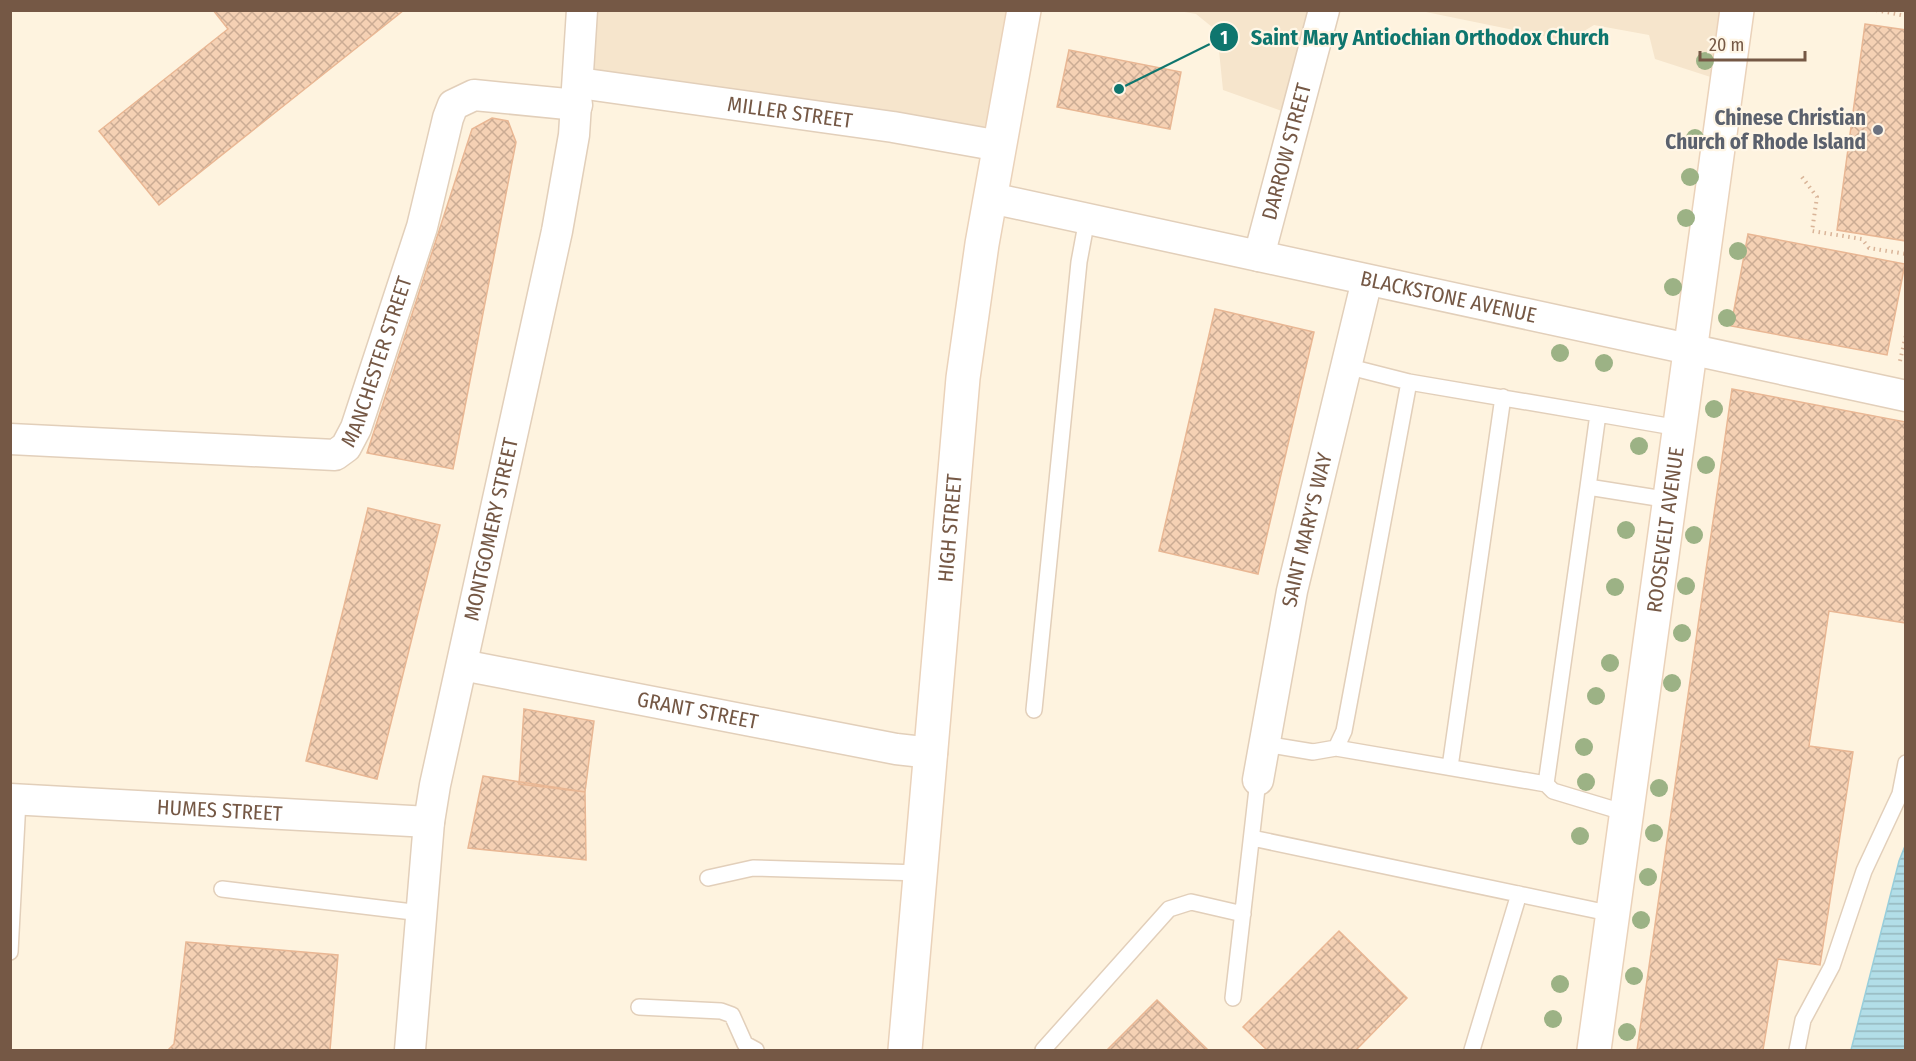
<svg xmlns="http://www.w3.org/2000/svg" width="1916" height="1061" font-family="'Fira Sans Condensed',sans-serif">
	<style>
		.residential { fill: #f6e5cc }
		.water { fill: url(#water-rules); stroke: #98cedb; stroke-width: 1.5 }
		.building { fill: url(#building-cross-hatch); stroke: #e9b794; stroke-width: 1.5 }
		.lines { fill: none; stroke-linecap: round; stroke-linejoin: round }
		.lane-casing { stroke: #e2cfba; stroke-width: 18 }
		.street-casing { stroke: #e2cfba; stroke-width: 33 }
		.secondary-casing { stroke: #ead2ba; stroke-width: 36 }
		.path { stroke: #d9b498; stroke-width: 4; stroke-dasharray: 1.5 4.5; stroke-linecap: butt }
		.lane { stroke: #fff; stroke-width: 15 }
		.street { stroke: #fff; stroke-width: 30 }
		.secondary { stroke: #fff; stroke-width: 33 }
		.tree { fill: #9cb285 }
		.worship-dot { fill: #6b7280; stroke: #fff6e6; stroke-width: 2 }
		.labels { text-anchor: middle; stroke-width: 4.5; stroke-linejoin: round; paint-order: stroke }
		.street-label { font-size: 21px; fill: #755845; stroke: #fff6e6 }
		.worship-label { font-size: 21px; font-weight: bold; fill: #5b616d; stroke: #fff6e6; text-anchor: end }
		.leader { fill: none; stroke: #0f766e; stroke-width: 2 }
		.callout-dot { fill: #0f766e; stroke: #fff6e6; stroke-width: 2 }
		.mark-label { font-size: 18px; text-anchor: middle; font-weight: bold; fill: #fff }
		.callout-label { font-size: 22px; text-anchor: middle; font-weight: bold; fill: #0f766e; stroke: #fff6e6; stroke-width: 4.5; stroke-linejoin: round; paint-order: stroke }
	</style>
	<defs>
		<pattern id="water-rules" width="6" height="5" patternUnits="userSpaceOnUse" patternTransform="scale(1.5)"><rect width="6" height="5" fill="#b2dee8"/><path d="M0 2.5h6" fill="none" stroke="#95b7be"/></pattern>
		<pattern id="building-cross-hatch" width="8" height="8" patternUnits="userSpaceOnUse" patternTransform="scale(1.5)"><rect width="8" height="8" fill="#f5d1b4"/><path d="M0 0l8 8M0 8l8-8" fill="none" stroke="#cbac94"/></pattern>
	</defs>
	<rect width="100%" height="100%" fill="#fef3df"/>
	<path class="residential" d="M584 11H1022L997 141 581 91Z
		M1179 11H1325L1293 115 1223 90 1217 31 1196 14Z
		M1421 11H1738L1726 82 1655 59 1649 35 1594 25 1571 39 1563 36 1558 39Z"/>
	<path class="water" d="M1905 846V1050H1851L1899 861Z"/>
	<path class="building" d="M213 10H404L159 205 99 131 228 29Z
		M1865 24 1906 30V241L1837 230Z
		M1069 50 1181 72 1170 129 1057 107Z
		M492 118 508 121 516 142 453 469 367 453 472 129Z
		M1748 234 1905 264 1887 355 1731 326Z
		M1215 309 1314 332 1258 574 1159 551Z
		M1732 389 1906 422V623L1829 611 1809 746 1853 752 1820 965 1778 959 1763 1050H1637Z
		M368 508 440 525 377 779 306 761Z
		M524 709 594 721 585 792 519 784Z
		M483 776 585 792 586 860 468 848Z
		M1339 931 1407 998 1356 1050H1267L1243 1027Z
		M186 942 338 955 330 1050H168L174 1044Z
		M1157 1000 1208 1050H1107Z"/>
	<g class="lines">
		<g class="lane-casing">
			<path id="lane" d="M1346 366 1409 382 1598 414
				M1588 487 1546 784 1553 791 1626 813
				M1670 500 1588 487 1598 414 1679 428
				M1034 710 1079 262 1087 219
				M1265 744 1313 752 1336 748 1344 731 1409 382
				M1336 748 1546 784
				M1450 767 1503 397
				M1252 838 1613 914
				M708 878 753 868 921 873
				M222 889 421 913
				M10 952 18 800
				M1233 998 1258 780
				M639 1007 721 1011 732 1015 745 1044 756 1050
				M1043 1050 1169 909 1191 902 1243 914
				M1472 1050 1519 894
				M1797 1050 1803 1020 1832 966 1864 871 1900 794 1906 763"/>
		</g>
		<g class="street-casing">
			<g id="street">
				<path id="s1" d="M579 83 893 127 1000 146"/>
				<path id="s2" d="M991 198 1906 396"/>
				<path id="s3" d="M1259 256 1324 10"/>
				<path id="s4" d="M10 439 335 455 346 447 356 428 422 227 448 118 453 105 474 95 577 105"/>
				<path id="s5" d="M462 665 896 749 932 753"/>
				<path id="s6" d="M1258 780 1292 591 1367 280"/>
				<path id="s7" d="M10 799 429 822"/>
				<path id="s8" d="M410 1050 429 822 435 785 557 231 574 135 582 10"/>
			</g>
		</g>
		<g class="secondary-casing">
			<g id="secondary">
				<path id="s9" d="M905 1050 963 378 982 244 1024 10"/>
				<path id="s10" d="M1594 1050 1737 10"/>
			</g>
		</g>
		<path class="path" d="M1876 10 1906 16
			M1802 177 1817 197 1812 231 1862 239 1869 248 1906 254
			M1900 361 1906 335"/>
		<use href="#lane" class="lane"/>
		<use href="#street" class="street"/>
		<use href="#secondary" class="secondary"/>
	</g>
	<g class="tree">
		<circle cx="1705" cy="61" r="9"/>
		<circle cx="1695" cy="138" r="9"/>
		<circle cx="1690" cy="177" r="9"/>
		<circle cx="1686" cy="218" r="9"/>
		<circle cx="1738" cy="251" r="9"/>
		<circle cx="1673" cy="287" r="9"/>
		<circle cx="1727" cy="318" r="9"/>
		<circle cx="1560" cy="353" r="9"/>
		<circle cx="1604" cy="363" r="9"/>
		<circle cx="1714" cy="409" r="9"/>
		<circle cx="1639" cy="446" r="9"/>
		<circle cx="1706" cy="465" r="9"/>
		<circle cx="1626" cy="530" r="9"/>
		<circle cx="1694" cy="535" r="9"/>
		<circle cx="1686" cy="586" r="9"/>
		<circle cx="1615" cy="587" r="9"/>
		<circle cx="1682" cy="633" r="9"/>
		<circle cx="1610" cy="663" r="9"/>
		<circle cx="1672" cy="683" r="9"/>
		<circle cx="1596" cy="696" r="9"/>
		<circle cx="1584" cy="747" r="9"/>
		<circle cx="1586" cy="782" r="9"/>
		<circle cx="1659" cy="788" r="9"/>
		<circle cx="1654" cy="833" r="9"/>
		<circle cx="1580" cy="836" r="9"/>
		<circle cx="1648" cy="877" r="9"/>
		<circle cx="1641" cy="920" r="9"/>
		<circle cx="1634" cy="976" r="9"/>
		<circle cx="1560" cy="984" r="9"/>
		<circle cx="1553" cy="1019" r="9"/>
		<circle cx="1627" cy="1032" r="9"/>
	</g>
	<circle class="worship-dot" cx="1878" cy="130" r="6"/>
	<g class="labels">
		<g class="street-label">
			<text dy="7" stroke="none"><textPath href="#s1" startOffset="213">MILLER STREET</textPath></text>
			<text dy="7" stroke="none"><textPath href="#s3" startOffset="108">DARROW STREET</textPath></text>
			<text dy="7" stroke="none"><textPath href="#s2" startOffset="468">BLACKSTONE AVENUE</textPath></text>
			<text dy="7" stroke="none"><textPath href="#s4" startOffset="430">MANCHESTER STREET</textPath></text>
			<text dy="7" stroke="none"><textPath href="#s9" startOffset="524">HIGH STREET</textPath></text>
			<text dy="7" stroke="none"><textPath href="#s6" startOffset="255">SAINT MARY'S WAY</textPath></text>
			<text dy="7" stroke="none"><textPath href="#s8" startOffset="528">MONTGOMERY STREET</textPath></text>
			<text dy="7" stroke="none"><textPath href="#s10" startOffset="525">ROOSEVELT AVENUE</textPath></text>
			<text dy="7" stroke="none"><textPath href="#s5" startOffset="240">GRANT STREET</textPath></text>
			<text dy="7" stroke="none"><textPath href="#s7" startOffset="210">HUMES STREET</textPath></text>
		</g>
		<g class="worship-label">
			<text x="1866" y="125">Chinese Christian<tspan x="1866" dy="24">Church of Rhode Island</tspan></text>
		</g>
	</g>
	<path class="leader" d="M1119 89L1224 37"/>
	<g class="callout-dot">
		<circle cx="1119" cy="89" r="6"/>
		<circle cx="1224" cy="37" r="15"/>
	</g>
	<g class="mark-label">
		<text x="1224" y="44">1</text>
	</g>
	<g class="callout-label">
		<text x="1430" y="45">Saint Mary Antiochian Orthodox Church</text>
	</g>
	<rect width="1916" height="1061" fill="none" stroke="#755845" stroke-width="24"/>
	<path d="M1700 51v9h105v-9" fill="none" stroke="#755845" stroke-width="3"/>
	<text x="1709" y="51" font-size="18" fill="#755845" stroke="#fff6e6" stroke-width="4.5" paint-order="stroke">20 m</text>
</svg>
